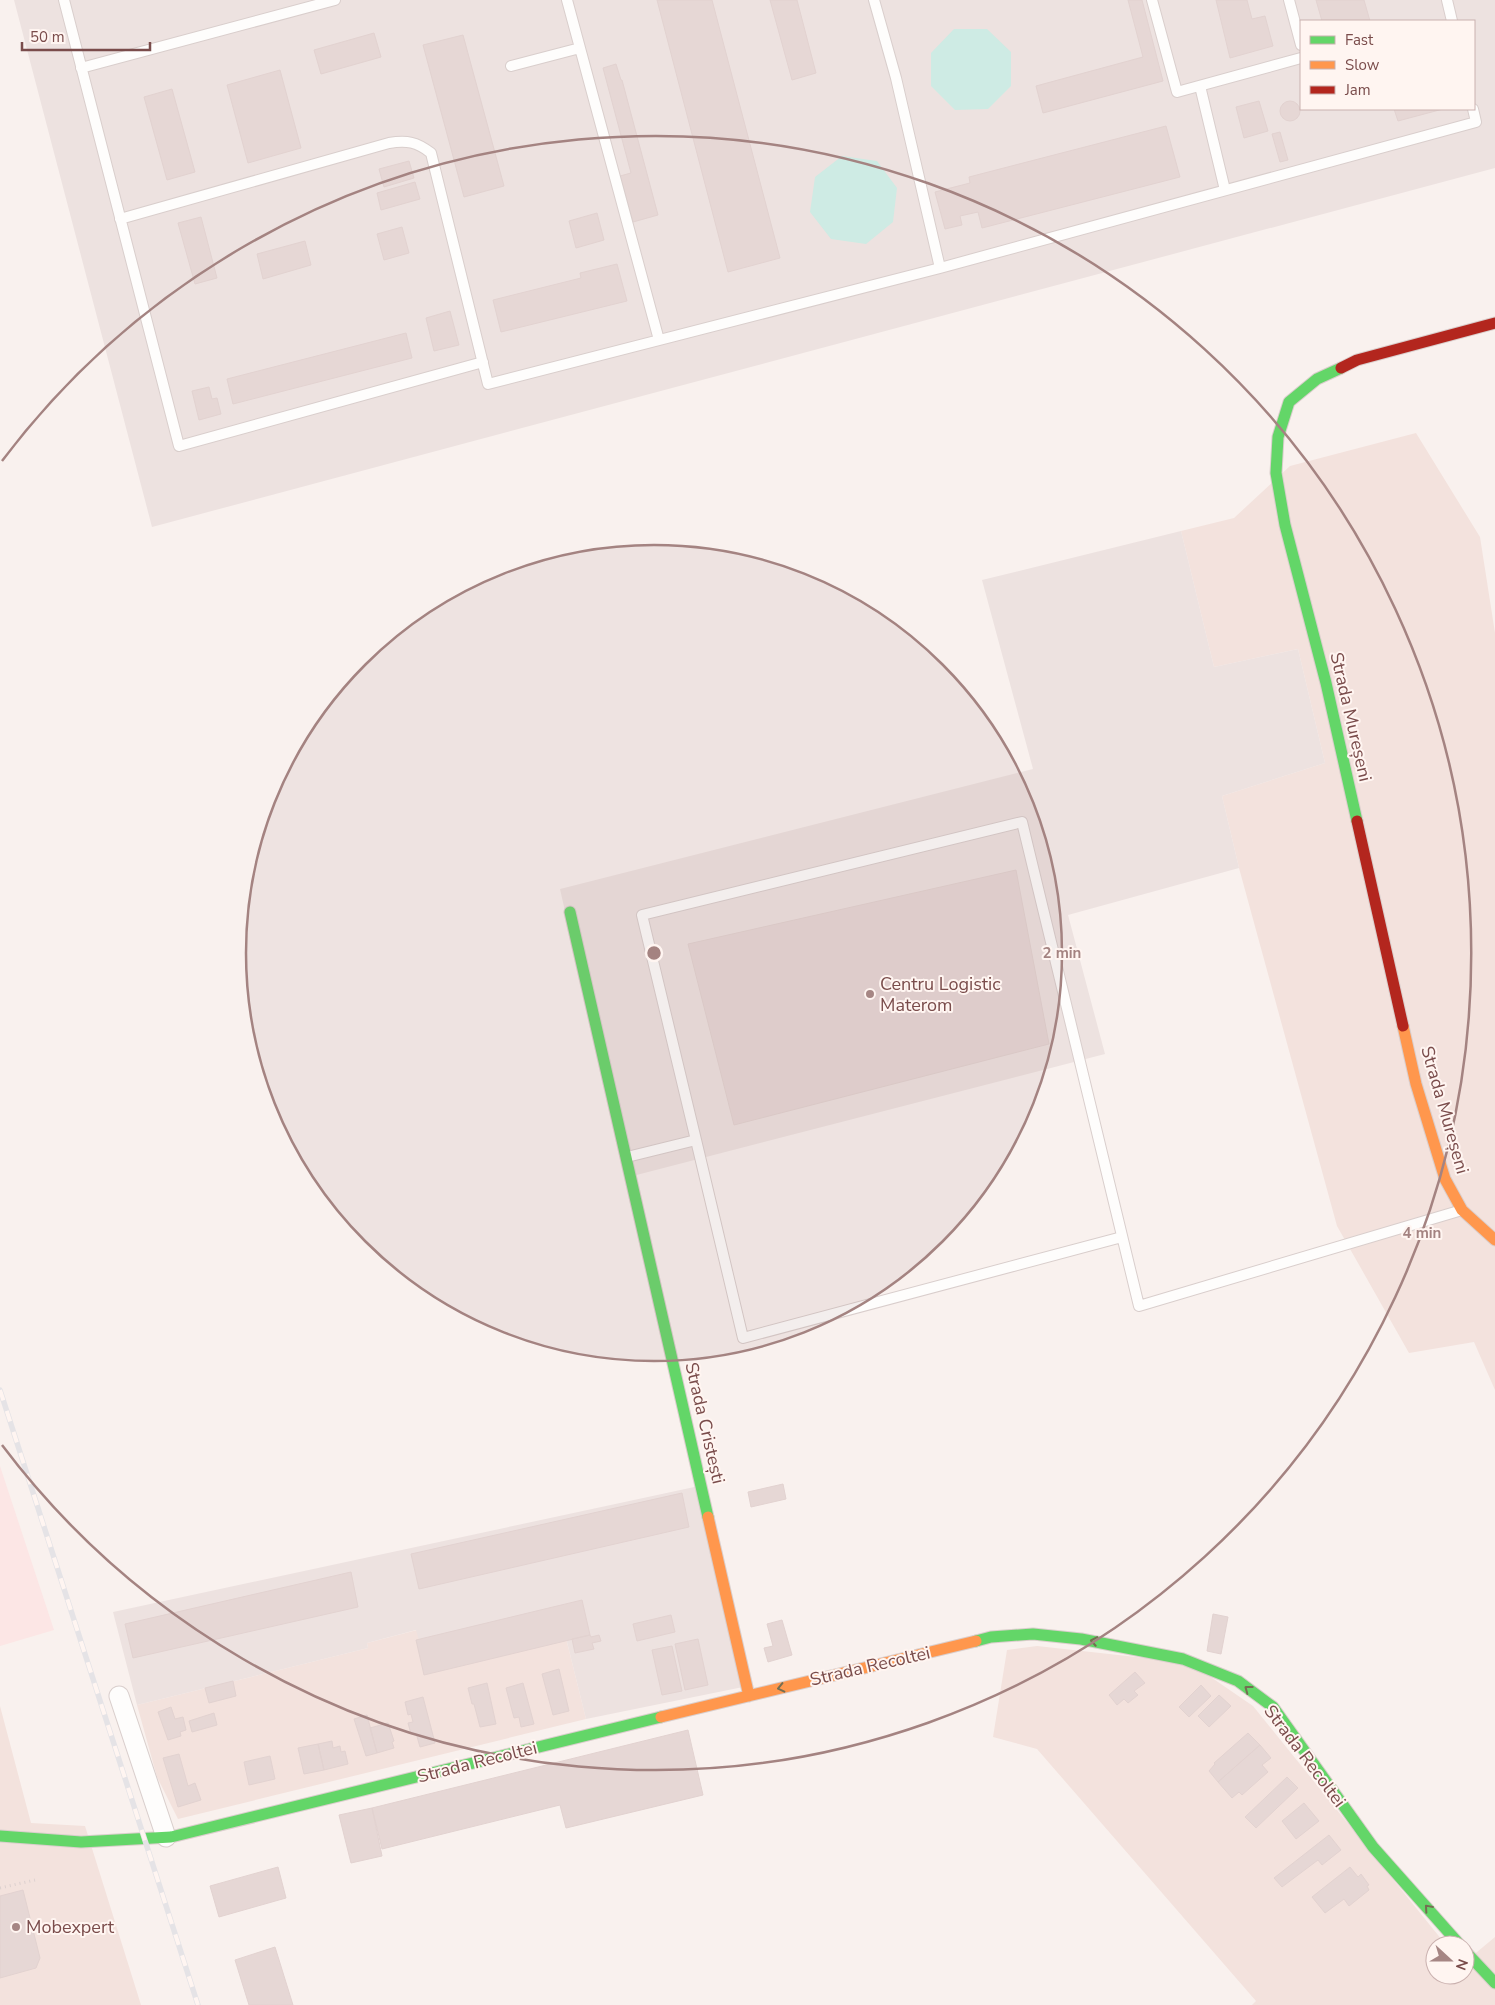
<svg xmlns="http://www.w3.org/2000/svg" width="1495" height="2005" font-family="'Nunito Sans',sans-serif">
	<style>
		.residential { fill: #f3e2dd }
		.commercial { fill: #fce6e5 }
		.industrial { fill: #ede2e0; fill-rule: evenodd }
		.water { fill: #ceebe4 }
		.building { fill: #e6d7d5; stroke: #e2d2d0 }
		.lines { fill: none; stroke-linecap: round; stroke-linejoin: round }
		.lane-casing { stroke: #d9cecc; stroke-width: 12 }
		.street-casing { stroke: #d9cecc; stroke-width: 21 }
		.fast-casing { stroke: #dacecc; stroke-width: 13 }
		.slow-casing { stroke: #dacecc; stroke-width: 13 }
		.jam-casing { stroke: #dacecc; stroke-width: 13 }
		.path { stroke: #dcd0cf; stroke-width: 3; stroke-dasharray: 1 4; stroke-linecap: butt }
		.lane { stroke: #fefdfc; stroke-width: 10 }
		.street { stroke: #fefdfc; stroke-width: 19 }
		.fast { stroke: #63d668; stroke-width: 11 }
		.slow { stroke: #ff974d; stroke-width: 11 }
		.jam { stroke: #b3261e; stroke-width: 11 }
		.rail-casing { stroke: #e5e3e6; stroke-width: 5.5 }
		.rail { stroke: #fff5f1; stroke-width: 4; stroke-dasharray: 11; stroke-linecap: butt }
		.oneway { stroke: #746e52 }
		.ring { fill: none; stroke: #a48381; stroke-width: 2.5 }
		.poi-dot { fill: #a68684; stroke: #fff5f1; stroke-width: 2 }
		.labels { text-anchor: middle; stroke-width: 4; stroke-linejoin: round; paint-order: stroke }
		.street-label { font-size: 18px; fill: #7a4c4b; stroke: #fff5f1 }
		.poi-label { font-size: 18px; fill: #7a4c4b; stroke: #fff5f1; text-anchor: start }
		.centre { fill: #a48381; stroke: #fff5f1; stroke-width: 2.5 }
		.ring-label { font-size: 15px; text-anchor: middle; font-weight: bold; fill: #a48381; stroke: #fff5f1; stroke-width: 4; stroke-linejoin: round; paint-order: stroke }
	</style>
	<rect width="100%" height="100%" fill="#f9f1ee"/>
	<path class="residential" d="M1416 433 1480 537 1495 633V1390L1474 1342 1409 1353 1337 1226 1239 868 1222 796 1325 763 1298 649 1214 667 1181 531 1234 518 1290 466Z
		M417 1630 428 1672 566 1638 586 1719 178 1819 157 1777 137 1705 368 1648 367 1643Z
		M1037 1646 1163 1660 1199 1669 1253 1706 1446 1945H1435V1975H1465V1962L1495 1937V2005H1252L1256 2001 1037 1749 993 1737 1007 1650Z
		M0 1706 31 1823 85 1826 141 2005H0Z"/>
	<path class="commercial" d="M0 1466 54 1630 0 1646Z"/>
	<path class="industrial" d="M14 0H1495V168L152 527ZM1301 21H1474V109H1301Z
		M1181 531 1214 667 1298 649 1325 763 1222 796 1239 868 1068 915 1105 1054 625 1178 560 889 1033 769 982 580Z
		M699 1486 743 1687 586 1719 566 1638 428 1673 416 1630 367 1643 368 1648 137 1705 113 1612Z"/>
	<path class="water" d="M954 29H987L1011 52V86L988 109 955 110 931 86V53Z
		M842 156 877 161 897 188 893 222 866 244 831 239 810 212 815 177Z"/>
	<path class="building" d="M657 0H712L780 258 728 272Z
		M770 0H797L816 73 792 80Z
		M1128 0H1142L1163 81 1043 113 1036 86 1143 57Z
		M1216 0H1247L1252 19 1265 16 1273 46 1230 58Z
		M1316 0H1364L1370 21H1322Z
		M374 33 381 57 321 74 314 50Z
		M463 35 504 186 464 197 423 45Z
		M616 64 621 80H622L658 215 633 222 620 176 631 173 603 68Z
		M280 70 301 148 248 163 227 85Z
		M172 89 195 172 167 180 144 97Z
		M1259 101 1268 131 1244 138 1236 107Z
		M1280 111a10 10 0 1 1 20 0a10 10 0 1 1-20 0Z
		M1394 109H1443L1398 121Z
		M1166 126 1180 177 982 228 978 212 960 216 962 225 945 229 935 192 970 183 969 177Z
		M1280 132 1288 160 1280 162 1272 134Z
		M409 161 414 178 384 187 379 169Z
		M415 182 420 199 381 210 377 193Z
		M597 213 604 240 576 248 569 221Z
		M201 217 217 278 195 284 178 223Z
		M402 227 409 253 384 260 377 234Z
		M305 241 311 265 263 279 257 254Z
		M617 264 627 301 501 332 493 300 581 278 580 273Z
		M450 311 459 345 434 351 426 318Z
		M406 333 412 358 233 404 227 379Z
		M209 387 212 399 217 398 221 414 199 420 192 391Z
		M1016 870 1049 1044 734 1125 688 944Z
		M783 1484 786 1499 751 1507 748 1492Z
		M682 1493 689 1527 419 1589 411 1554Z
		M351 1572 358 1607 133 1658 125 1624Z
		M582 1600 590 1635 424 1675 416 1640Z
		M1213 1614 1228 1617 1221 1654 1207 1651Z
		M671 1615 675 1632 637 1641 633 1624Z
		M782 1620 792 1655 768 1662 764 1648 773 1646 767 1624Z
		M590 1635 591 1637 599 1635 601 1641 592 1643 594 1649 575 1653 572 1639Z
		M698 1639 708 1685 685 1690 675 1644Z
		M672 1646 682 1691 662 1695 652 1650Z
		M559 1669 569 1711 553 1715 542 1674Z
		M1135 1672 1145 1683 1134 1691 1138 1695 1128 1703 1124 1699 1117 1705 1109 1695Z
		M233 1681 236 1696 209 1703 205 1688Z
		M487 1683 496 1724 480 1727 474 1704H472L468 1688Z
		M523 1683 534 1724 521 1727 519 1717 514 1718 506 1688Z
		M1201 1685 1211 1696 1189 1717 1179 1707Z
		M1219 1695 1231 1706 1209 1727 1198 1716Z
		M423 1697 435 1743 420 1747 416 1733 411 1734 408 1723 413 1722 411 1714 408 1715 405 1702Z
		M171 1707 175 1719 183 1717 186 1730 180 1732 181 1736 168 1740 158 1712Z
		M214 1713 217 1725 192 1732 189 1721Z
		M367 1715 377 1753 366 1756 354 1719Z
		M388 1723 394 1741 392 1742 394 1748 377 1753 370 1728Z
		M688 1730 703 1795 566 1828 560 1805 382 1849 372 1808Z
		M1248 1733 1260 1745 1218 1782 1209 1771 1215 1764 1214 1763Z
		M332 1741 333 1748 340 1746 341 1752 345 1751 348 1764 324 1770 318 1744Z
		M318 1744 324 1770 304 1774 298 1748Z
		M1260 1745 1271 1758 1262 1765 1268 1772 1242 1795 1239 1792 1232 1798 1218 1782Z
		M179 1754 188 1786 195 1783 201 1800 178 1807 163 1758Z
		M270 1756 275 1779 249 1785 244 1762Z
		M1287 1777 1298 1788 1256 1828 1245 1817Z
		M1304 1803 1319 1821 1296 1839 1282 1821Z
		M372 1808 382 1856 351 1863 339 1815Z
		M1329 1835 1341 1850 1322 1865 1318 1860 1282 1887 1274 1878Z
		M278 1867 286 1898 219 1917 210 1886Z
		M1350 1867 1358 1877 1361 1874 1369 1885 1367 1886 1369 1890 1349 1906 1344 1899 1325 1913 1312 1897Z
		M23 1890 40 1958 36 1968 0 1978V1896Z
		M275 1947 293 2005H249L235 1960Z"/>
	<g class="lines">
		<g class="lane-casing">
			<path id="lane" d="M64 0 179 446 483 362
				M567 0 659 340
				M874 0 896 78 940 268
				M1152 0 1177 92 1301 58
				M1289 0 1301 45
				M1447 0 1452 21
				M511 66 580 48
				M81 68 335 0
				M1200 86 1225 190
				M120 219 389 143C407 140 417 142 431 153L488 384 940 268 1476 122 1473 109
				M696 1140 743 1338 1122 1237
				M627 1157 696 1140 642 915 1022 822 1139 1306 1462 1210"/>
		</g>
		<g class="street-casing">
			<path id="street" d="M119 1696 166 1837"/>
		</g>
		<g class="fast-casing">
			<path id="fast" d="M1341 368 1317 379 1289 402 1278 437 1276 473 1285 525 1326 683 1357 821
				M570 912 708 1517
				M976 1641 991 1637 1033 1634 1081 1639 1183 1659 1238 1681 1273 1707 1373 1847 1460 1945
				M0 1836 81 1842 171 1837 661 1717
				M1465 1951 1495 1983"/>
		</g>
		<g class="slow-casing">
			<path id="slow" d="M1403 1026 1416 1084 1445 1179 1462 1210 1495 1240
				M708 1517 749 1696
				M661 1717 976 1641"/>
		</g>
		<g class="jam-casing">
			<path id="jam" d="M1341 368 1357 360 1495 323
				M1357 821 1403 1026"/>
		</g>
		<path class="path" d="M0 1888 35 1880"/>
		<use href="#lane" class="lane"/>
		<use href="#street" class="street"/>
		<use href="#fast" class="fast"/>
		<use href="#slow" class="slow"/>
		<use href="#jam" class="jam"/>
		<g class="rail-casing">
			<path id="rail" d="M0 1390 198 2005"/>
		</g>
		<use href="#rail" class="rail"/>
	</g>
	<defs><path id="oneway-chevron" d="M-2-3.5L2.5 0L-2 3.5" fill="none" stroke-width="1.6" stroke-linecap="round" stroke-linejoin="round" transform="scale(1.25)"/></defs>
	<g class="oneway">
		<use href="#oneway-chevron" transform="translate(1094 1641) rotate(-170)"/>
		<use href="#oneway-chevron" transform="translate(781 1688) rotate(167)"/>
		<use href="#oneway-chevron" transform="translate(1248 1689) rotate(-143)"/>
		<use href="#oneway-chevron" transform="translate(1428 1908) rotate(-131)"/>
	</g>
	<circle cx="654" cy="953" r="408" fill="#a48381" fill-opacity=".12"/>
	<g class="ring">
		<circle cx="654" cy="953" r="408"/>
		<path d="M2 461A817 817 0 1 1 2 1445"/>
	</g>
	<g class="poi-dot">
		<circle cx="870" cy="994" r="5"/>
		<circle cx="16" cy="1927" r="5"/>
	</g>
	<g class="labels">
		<g class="street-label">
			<text transform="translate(1351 717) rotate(77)" y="6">Strada Mureșeni</text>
			<text transform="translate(1445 1110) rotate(74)" y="6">Strada Mureșeni</text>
			<text transform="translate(705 1423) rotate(77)" y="6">Strada Cristești</text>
			<text transform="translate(870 1666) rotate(-13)" y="6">Strada Recoltei</text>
			<text transform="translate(1305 1756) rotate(53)" y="6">Strada Recoltei</text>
			<text transform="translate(477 1762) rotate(-14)" y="6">Strada Recoltei</text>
		</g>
		<g class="poi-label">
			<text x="880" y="990">Centru Logistic<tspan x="880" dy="21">Materom</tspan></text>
			<text x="26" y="1933">Mobexpert</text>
		</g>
	</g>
	<circle cx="654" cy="953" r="8" class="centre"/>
	<g class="ring-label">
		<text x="1062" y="958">2 min</text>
		<text x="1422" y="1238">4 min</text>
	</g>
	<rect x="1300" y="20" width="175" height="90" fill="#fff5f1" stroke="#cab1af"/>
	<rect x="1310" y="36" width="25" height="8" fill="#63d668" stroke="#cab1af"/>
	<text x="1345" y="45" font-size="15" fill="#7a4c4b">Fast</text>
	<rect x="1310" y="61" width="25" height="8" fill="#ff974d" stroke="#cab1af"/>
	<text x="1345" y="70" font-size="15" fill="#7a4c4b">Slow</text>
	<rect x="1310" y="86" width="25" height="8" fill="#b3261e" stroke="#cab1af"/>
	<text x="1345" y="95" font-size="15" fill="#7a4c4b">Jam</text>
	<g transform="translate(1450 1960) rotate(111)"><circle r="24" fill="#fff5f1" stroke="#cab1af"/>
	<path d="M0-4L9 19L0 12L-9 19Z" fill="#a68684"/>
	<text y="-8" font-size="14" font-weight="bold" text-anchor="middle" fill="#7a4c4b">N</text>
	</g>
	<path d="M22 42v8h128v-8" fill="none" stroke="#7a4c4b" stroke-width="2.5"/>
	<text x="30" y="42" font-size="15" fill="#7a4c4b" stroke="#fff5f1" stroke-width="4" paint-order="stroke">50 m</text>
</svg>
